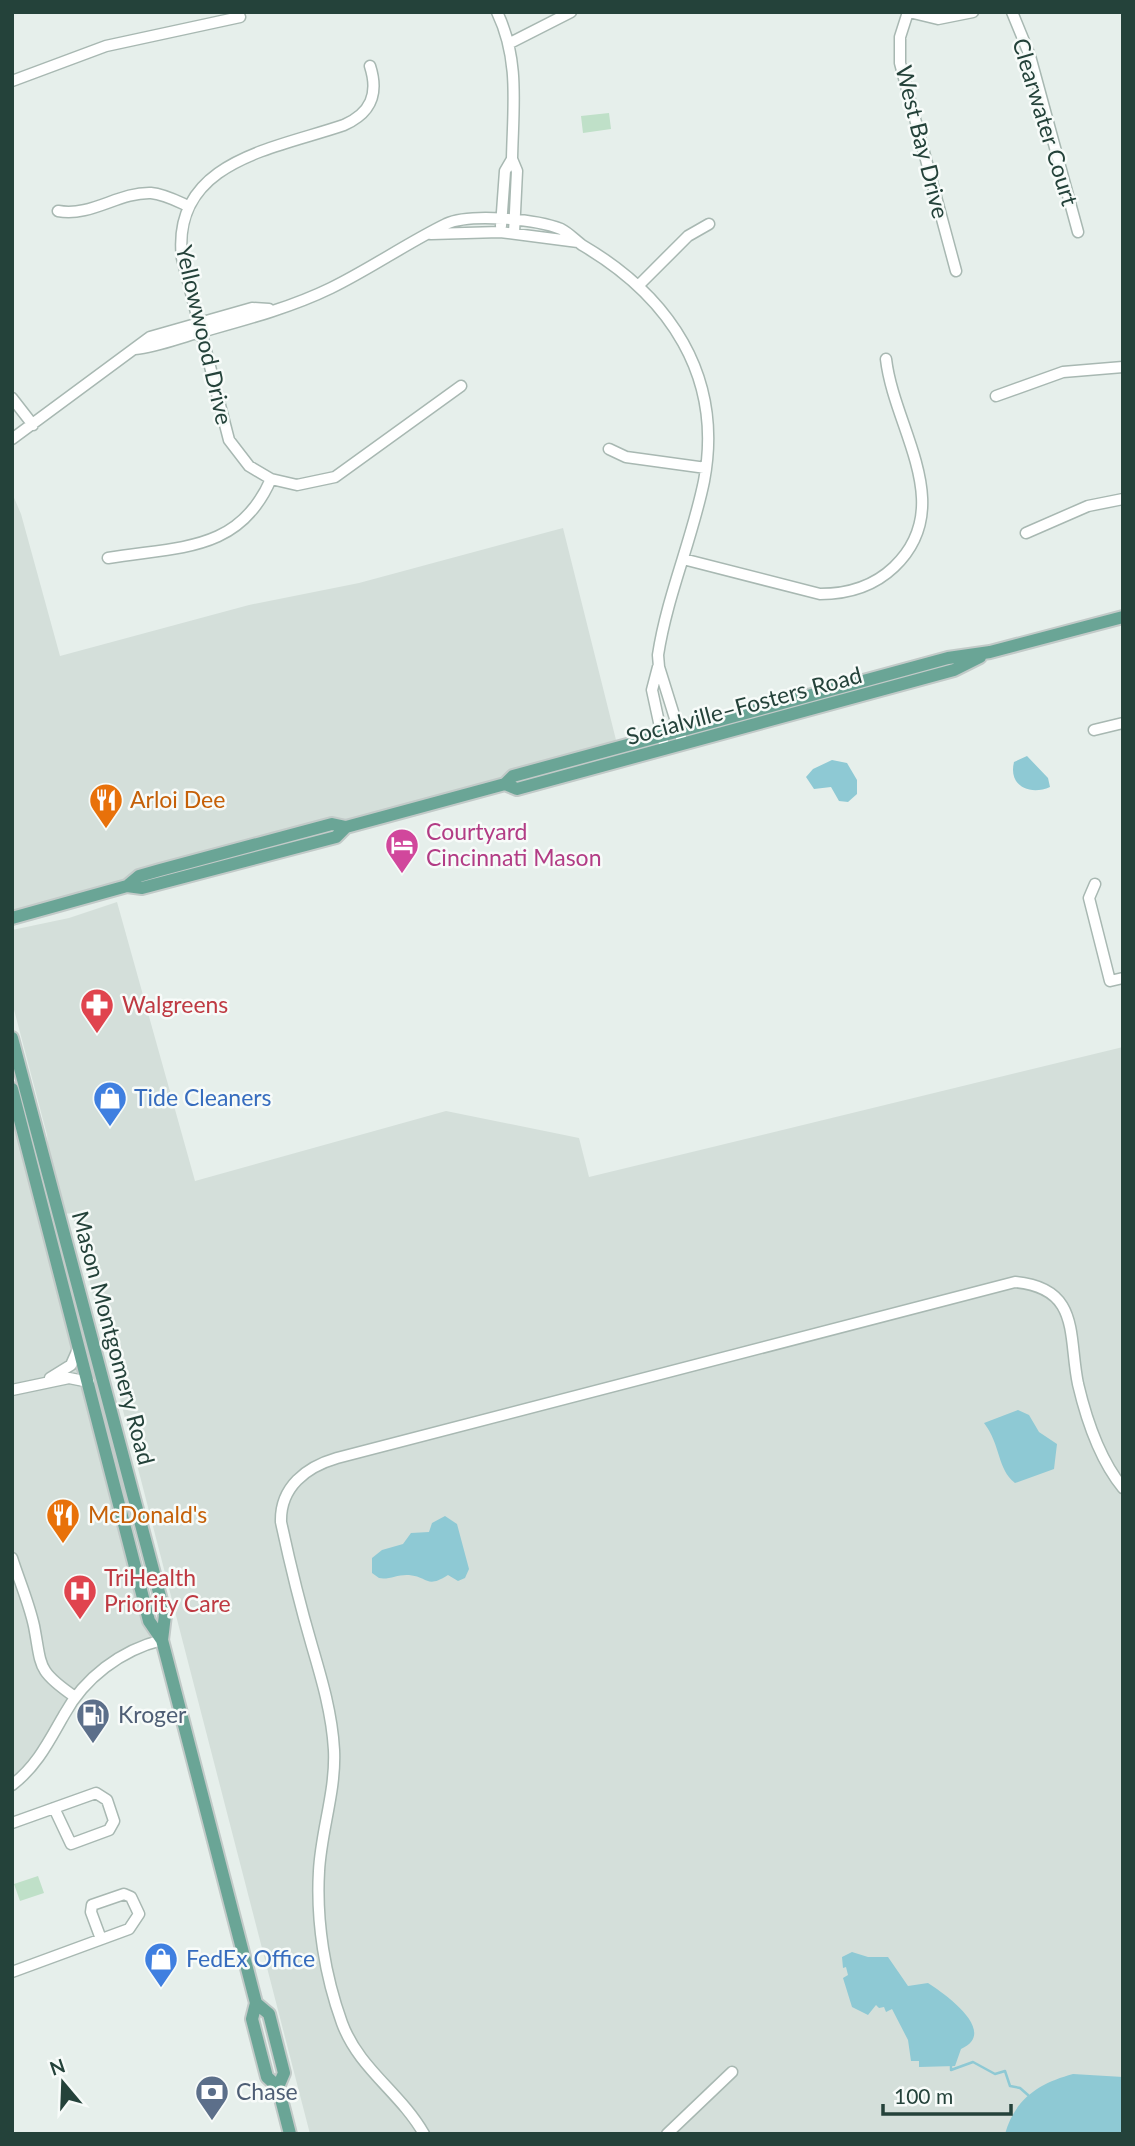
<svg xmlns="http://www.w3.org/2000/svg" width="1135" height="2146" font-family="Lato,sans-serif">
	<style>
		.built { fill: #d4dfda }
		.green { fill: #bfe0c8 }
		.water { fill: #8ec9d4 }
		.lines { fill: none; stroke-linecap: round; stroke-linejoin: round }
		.stream { stroke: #8ec9d4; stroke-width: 2.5 }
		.minor-casing { stroke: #a8b8b2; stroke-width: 13 }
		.major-casing { stroke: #c2cac8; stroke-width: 16 }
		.minor { stroke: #fff; stroke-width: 10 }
		.major { stroke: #6aa596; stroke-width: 12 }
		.labels { text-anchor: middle; stroke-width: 5; stroke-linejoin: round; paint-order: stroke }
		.street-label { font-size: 23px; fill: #24423a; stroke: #f7fbf9 }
		.food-label { font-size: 23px; fill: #c56008; stroke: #f7fbf9; text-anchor: start }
		.hotel-label { font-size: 23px; fill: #b23c85; stroke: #f7fbf9; text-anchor: start }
		.health-label { font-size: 23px; fill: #be3a42; stroke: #f7fbf9; text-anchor: start }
		.shop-label { font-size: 23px; fill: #366cbe; stroke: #f7fbf9; text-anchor: start }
		.service-label { font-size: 23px; fill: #4e5e75; stroke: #f7fbf9; text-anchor: start }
	</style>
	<rect width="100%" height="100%" fill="#e6efeb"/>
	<path class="built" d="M12 493 21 514 60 656 249 605 359 583 563 528 618 748 505 784 332 824 12 918Z
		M117 902 195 1181 446 1111 579 1138 589 1177 1123 1047V2134H310L72 1213 64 1214 50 1164 47 1135 12 1002V930L69 918Z
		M12 1089 124 1526 162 1640 105 1667 64 1714 12 1785Z"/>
	<path class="green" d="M609 113 611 129 583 133 581 116Z
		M38 1876 44 1893 20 1901 14 1884Z"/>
	<path class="water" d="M1027 756 1048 778 1050 787C1030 796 1008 786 1014 762Z
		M832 760 847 763 857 780V794L848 802 839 801 831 787 814 789 806 777 813 769Z
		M1018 1410 1029 1415 1039 1432 1057 1444 1054 1469 1015 1483C997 1469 1001 1445 984 1423Z
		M445 1516 457 1524 469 1569 465 1578 458 1581 448 1575C426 1589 429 1577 409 1575 398 1574 389 1580 379 1578L372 1573V1558L382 1550 403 1544 411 1533 429 1532 432 1523Z
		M852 1952 868 1957H888L908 1986 928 1983C945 1994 999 2032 961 2049L955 2066 919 2067V2061H911L908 2040 892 2009 886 2012 884 2007 879 2008 876 2005 868 2015 852 2007 843 1978 848 1975 846 1967 843 1968 842 1957Z
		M1073 2074 1123 2077V2134H1005C1015 2098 1040 2083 1073 2074Z"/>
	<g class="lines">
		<path class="stream" d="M951 2066V2070L973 2062 995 2074 1005 2071 1010 2086 1020 2088 1028 2095"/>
		<g class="minor-casing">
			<path id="minor" d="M497 12C520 60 513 107 512 159L517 171 514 233
				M908 12 900 37V63L956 271
				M909 12 938 19 973 12
				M1012 12 1030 56 1078 232
				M510 43 571 12
				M370 66C379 94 371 113 344 125 274 149 171 161 182 258L229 440 249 466 271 479 297 485 335 477 461 386
				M12 81 106 46 240 17
				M58 211C92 217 118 192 151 193 164 194 177 201 188 206
				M501 226 505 171 512 159
				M431 234 500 232 578 242
				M639 285 688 236 709 224
				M135 349C158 347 178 338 201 332 244 320 290 308 331 288 370 269 407 243 446 224 470 213 536 219 561 229 569 233 575 240 582 245 669 296 724 376 704 481 692 540 667 596 658 655L659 667 683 744
				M996 396 1063 372 1123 367
				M12 398 33 425
				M12 439 150 337 252 308 269 309
				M609 449 626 457 706 468
				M1026 533 1088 506 1123 499
				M108 558C178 546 239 553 271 479
				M683 559 820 594C848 594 873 587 894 567 958 506 894 429 886 359
				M658 667 652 690 663 741
				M1094 730 1123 723
				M1095 884 1089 898 1110 981 1123 978
				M50 1378 71 1365 79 1347
				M12 1390 69 1378 89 1382
				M12 1558C19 1580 29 1603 34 1626 42 1667 36 1670 75 1697
				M12 1785C37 1766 49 1741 64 1715 84 1678 121 1650 162 1640
				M12 1823 96 1793 107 1800 114 1821 109 1830 71 1844 54 1808
				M12 1972 129 1929 139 1914 131 1897 124 1894 92 1905 91 1912 101 1939
				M424 2134C400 2092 359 2069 342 2023 325 1976 316 1922 319 1871 321 1831 336 1791 334 1750 332 1714 322 1680 312 1646 300 1605 290 1564 281 1522 280 1487 306 1467 337 1458L1015 1282C1081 1288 1068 1336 1078 1384 1086 1418 1100 1460 1123 1488
				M667 2134 732 2072"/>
		</g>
		<g class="major-casing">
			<path id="major" d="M505 784 517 789 954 670 980 657
				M127 886 139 876 160 870 332 824 346 827 505 784 513 776 948 658 990 652 1123 617
				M12 918 127 886 142 888 336 837 346 827
				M12 1038 165 1615 162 1640
				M12 1089 149 1621 162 1640 256 2003 252 2019 267 2077 278 2087 290 2134
				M256 2003 269 2014 284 2073 278 2087"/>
		</g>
		<use href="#minor" class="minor"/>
		<use href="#major" class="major"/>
	</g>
	<defs>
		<g id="restaurant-pin" transform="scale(1.75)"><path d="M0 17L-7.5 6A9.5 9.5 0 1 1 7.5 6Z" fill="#e8710a" stroke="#f7fbf9"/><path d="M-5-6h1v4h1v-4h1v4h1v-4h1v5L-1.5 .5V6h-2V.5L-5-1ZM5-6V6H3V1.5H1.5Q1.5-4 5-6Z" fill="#fff"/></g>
		<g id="hotel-pin" transform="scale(1.75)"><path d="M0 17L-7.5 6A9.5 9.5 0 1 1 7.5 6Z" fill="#d1479c" stroke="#f7fbf9"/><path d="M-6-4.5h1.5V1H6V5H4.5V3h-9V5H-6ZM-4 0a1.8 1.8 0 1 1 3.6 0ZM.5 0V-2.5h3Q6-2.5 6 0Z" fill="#fff"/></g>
		<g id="pharmacy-pin" transform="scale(1.75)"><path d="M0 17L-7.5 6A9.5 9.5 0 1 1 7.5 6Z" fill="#e0444e" stroke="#f7fbf9"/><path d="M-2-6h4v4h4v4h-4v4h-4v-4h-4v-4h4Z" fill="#fff"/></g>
		<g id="shop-pin" transform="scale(1.75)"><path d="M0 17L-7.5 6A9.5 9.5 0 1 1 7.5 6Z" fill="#3f7fe0" stroke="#f7fbf9"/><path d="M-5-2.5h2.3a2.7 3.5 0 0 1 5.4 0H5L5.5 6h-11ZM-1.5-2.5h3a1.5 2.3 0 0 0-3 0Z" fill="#fff"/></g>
		<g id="hospital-pin" transform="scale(1.75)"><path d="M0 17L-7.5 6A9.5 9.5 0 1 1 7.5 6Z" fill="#e0444e" stroke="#f7fbf9"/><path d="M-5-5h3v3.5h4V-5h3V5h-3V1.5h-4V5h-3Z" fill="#fff"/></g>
		<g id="fuel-pin" transform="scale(1.75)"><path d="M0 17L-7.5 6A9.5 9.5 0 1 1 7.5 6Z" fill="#5c6f8a" stroke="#f7fbf9"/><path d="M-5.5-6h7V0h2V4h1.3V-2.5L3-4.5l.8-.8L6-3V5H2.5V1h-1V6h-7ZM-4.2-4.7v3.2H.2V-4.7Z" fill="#fff"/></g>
		<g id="bank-pin" transform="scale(1.75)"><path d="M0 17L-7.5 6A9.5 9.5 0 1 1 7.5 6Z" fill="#5c6f8a" stroke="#f7fbf9"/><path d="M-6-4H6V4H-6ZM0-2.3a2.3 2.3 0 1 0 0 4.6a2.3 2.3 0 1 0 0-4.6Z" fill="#fff"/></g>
	</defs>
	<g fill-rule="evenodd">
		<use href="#restaurant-pin" x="106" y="800"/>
		<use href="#hotel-pin" x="402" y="845"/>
		<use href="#pharmacy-pin" x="97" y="1005"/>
		<use href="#shop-pin" x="110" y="1098"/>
		<use href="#restaurant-pin" x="63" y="1515"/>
		<use href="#hospital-pin" x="80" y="1591"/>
		<use href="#fuel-pin" x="93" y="1715"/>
		<use href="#shop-pin" x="161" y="1959"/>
		<use href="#bank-pin" x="212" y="2092"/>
	</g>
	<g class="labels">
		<g class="street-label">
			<text transform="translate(1045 122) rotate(73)" y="8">Clearwater Court</text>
			<text transform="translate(922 142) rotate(76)" y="8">West Bay Drive</text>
			<text transform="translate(204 335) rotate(77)" y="8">Yellowwood Drive</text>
			<text transform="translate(744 706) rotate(-15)" y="8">Socialville–Fosters Road</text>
			<text transform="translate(113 1338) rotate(75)" y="8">Mason Montgomery Road</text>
		</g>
		<g class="food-label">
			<text x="130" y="808">Arloi Dee</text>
			<text x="88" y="1523">McDonald's</text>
		</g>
		<g class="hotel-label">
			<text x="426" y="840">Courtyard<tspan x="426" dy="26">Cincinnati Mason</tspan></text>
		</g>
		<g class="health-label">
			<text x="122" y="1013">Walgreens</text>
			<text x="104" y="1586">TriHealth<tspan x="104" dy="26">Priority Care</tspan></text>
		</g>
		<g class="shop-label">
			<text x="134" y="1106">Tide Cleaners</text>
			<text x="186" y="1967">FedEx Office</text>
		</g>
		<g class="service-label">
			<text x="118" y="1723">Kroger</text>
			<text x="236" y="2100">Chase</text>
		</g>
	</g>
	<rect width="1135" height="2146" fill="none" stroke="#24423a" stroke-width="28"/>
	<g transform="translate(63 2083) rotate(341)" stroke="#f7fbf9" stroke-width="5" paint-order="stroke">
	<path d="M0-5L12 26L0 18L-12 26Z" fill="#24423a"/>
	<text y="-10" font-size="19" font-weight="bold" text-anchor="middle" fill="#24423a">N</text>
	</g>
	<path d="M883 2104v10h128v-10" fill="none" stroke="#24423a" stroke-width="3.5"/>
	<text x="894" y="2104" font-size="21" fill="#24423a" stroke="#f7fbf9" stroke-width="5" paint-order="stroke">100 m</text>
</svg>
